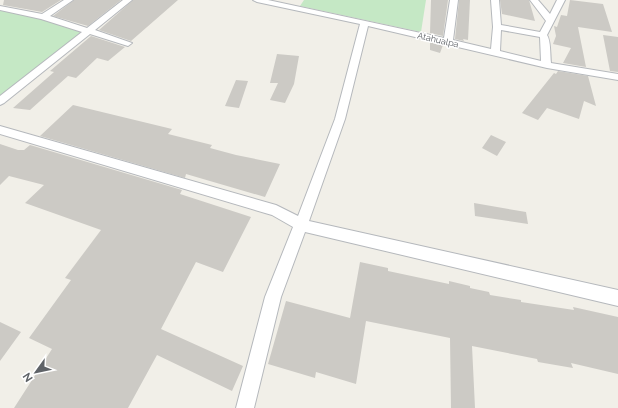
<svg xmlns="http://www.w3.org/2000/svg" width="618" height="408" font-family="Raleway,sans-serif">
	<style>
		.green { fill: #c5e8c5 }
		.building { fill: #cccac5 }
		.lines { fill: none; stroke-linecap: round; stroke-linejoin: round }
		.street-casing { stroke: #b5b8bc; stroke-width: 2 }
		.street { fill: #fff; fill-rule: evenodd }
		.labels { text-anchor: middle; stroke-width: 3; stroke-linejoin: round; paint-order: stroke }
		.far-street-label { font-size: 9px; fill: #5f6368; stroke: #fff }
	</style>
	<rect width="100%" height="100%" fill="#f1efe8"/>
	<path class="green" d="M304 0H426L421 32 300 6Z
		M0 8 90 30 0 101Z"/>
	<path class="building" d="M4 0H61L42 12 3 5Z
		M74 0H121L88 26 53 16Z
		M133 0H178L131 41 99 30Z
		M431 0H448L443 36 430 33Z
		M459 0H470L468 40 463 39 464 41 455 39Z
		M500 0H529L535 21 502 14Z
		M570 0 603 4 612 32 578 27 586 67 563 63 571 48 553 44 556 36 554 26 557 27 561 15 567 16Z
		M603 35 618 37V72L610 71Z
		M91 36 125 47 108 61 97 58 76 78 68 76 30 110 13 108 54 72 50 71Z
		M430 42 443 45 440 53 430 50Z
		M277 54 299 56 294 84 285 103 270 100 278 83H270Z
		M558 71 588 76 596 106 584 101 579 119 547 108 538 120 522 113 554 73 556 74Z
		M236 80 248 81 239 108 225 106Z
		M73 105 172 129 168 134 212 145 210 148 236 155 280 164 265 197 186 174 185 178 40 136Z
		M491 135 506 142 497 156 482 148Z
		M0 144 18 150H24L30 145 182 190 180 194 251 217 223 272 196 262 161 329 243 366 232 391 157 355 128 408H14L52 349 29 338 71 280 65 278 101 230 25 203 44 185 9 176 0 185Z
		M474 203 526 212 528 224 475 216Z
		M360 262 388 268V271L449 284V281L470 286V288L489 292 490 295 521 300V302L574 310 573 307 618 317V374L571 363 573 368 538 362 537 359 472 346 475 408H451L450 338 366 321 356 384 316 372 315 378 268 364 286 301 350 318Z
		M0 322 21 332 0 361Z"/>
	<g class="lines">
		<g class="street-casing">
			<path id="street" d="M64 0H73L50 16 87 28 123 0H132L95 30 132 43 128 46 90 34 4 103 0 105V96L82 32 41 19 0 10V6L42 14Z
				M253 0H268L444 38 450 0H458L453 40 491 49 493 27 491 0H499L501 25 540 32 546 21 530 0H538L550 14 557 0H565L547 35C551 41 550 55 551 63L618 74V80L547 68 368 26 345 119 309 221 618 290V306L305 232 281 297 254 408H236L265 297 293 227 272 215 0 134V126L276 205 298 216 335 119 360 24 257 2ZM501 30 540 37 541 61 500 51Z"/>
		</g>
		<use href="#street" class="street"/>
	</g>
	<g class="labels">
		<g class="far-street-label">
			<text transform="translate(438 40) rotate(13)" y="3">Atahualpa</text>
		</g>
	</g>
	<g transform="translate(36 372) rotate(237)" stroke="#ffffff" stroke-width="3" paint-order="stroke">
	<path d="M0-3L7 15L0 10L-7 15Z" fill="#5f6368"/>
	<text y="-6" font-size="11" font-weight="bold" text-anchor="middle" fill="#5f6368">N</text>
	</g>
</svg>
